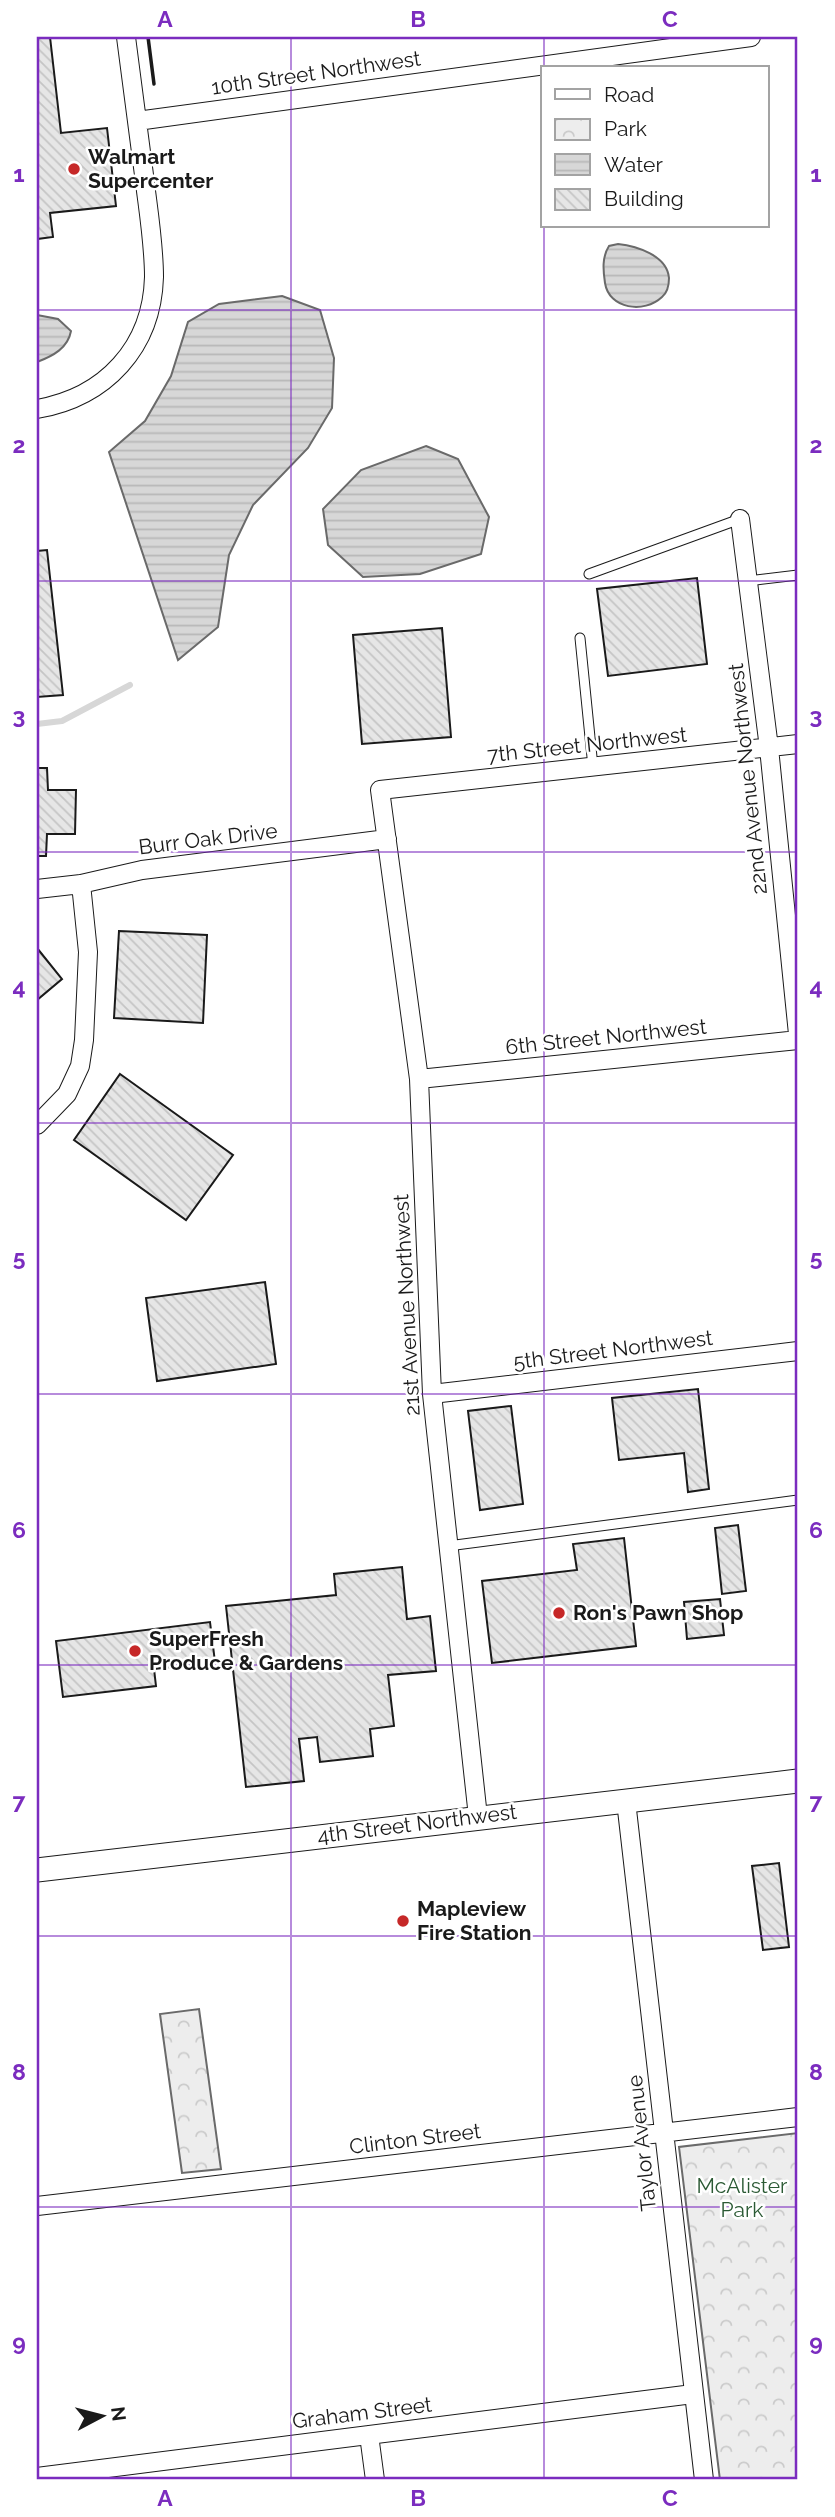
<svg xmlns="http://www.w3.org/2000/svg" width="835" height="2517" font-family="Raleway,sans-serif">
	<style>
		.park { fill: url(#park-crowns); stroke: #6a6a6a; stroke-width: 2 }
		.water { fill: url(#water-rules); stroke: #6a6a6a; stroke-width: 2 }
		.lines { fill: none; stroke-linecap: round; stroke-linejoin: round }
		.stream { stroke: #d7d7d7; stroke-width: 6 }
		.building { fill: url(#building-back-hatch); stroke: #1a1a1a; stroke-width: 2 }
		.service-casing { stroke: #1a1a1a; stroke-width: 11 }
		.minor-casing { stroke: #1a1a1a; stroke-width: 20 }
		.tertiary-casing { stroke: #1a1a1a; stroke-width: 25 }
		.service { stroke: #fff; stroke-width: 9 }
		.minor { stroke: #fff; stroke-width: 18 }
		.tertiary { stroke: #fff; stroke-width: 23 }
		.wall { stroke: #1a1a1a; stroke-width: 3.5 }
		.grid { fill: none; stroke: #7b2cbf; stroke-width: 2; stroke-opacity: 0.55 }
		.poi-dot { fill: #c62828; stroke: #fff; stroke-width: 2.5 }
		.labels { text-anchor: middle; stroke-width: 5; stroke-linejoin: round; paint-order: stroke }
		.street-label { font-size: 21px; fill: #1a1a1a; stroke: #fff }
		.poi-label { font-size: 21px; font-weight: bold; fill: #1a1a1a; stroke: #fff; text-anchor: start }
		.park-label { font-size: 21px; fill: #2b5a34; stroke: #fff }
		.neatline { fill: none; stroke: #7b2cbf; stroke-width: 2.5 }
		.grid-label { font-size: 23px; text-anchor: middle; font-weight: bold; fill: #7b2cbf }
	</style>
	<defs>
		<pattern id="park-crowns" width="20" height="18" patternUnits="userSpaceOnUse" patternTransform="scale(1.75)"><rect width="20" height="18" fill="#ededed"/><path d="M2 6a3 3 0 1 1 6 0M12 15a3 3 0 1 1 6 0" fill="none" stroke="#cbcbcb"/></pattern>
		<pattern id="water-rules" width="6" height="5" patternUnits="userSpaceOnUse" patternTransform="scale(1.75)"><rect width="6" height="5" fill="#d7d7d7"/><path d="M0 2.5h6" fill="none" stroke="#b8b8b8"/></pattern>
		<pattern id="building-back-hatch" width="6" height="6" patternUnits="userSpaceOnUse" patternTransform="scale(1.75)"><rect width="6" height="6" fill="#e6e6e6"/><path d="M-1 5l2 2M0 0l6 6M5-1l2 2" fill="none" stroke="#c5c5c5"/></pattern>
	</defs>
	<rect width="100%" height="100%" fill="#fff"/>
	<path class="park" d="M199 2009 221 2169 182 2173 160 2014Z
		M798 2133V2480H720L679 2147Z"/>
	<path class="water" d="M618 244C636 246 667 255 669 278 669 285 668 292 662 297 644 314 609 309 605 283 603 270 602 257 609 246Z
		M282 296 320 310 334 358 332 408 308 448 253 505 229 555 218 627 178 660 109 452 145 421 171 376 188 322 219 304Z
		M37 315 58 319 71 331C68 348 53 356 37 362Z
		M426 446 458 459 489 517 481 554 420 574 363 577 328 545 323 509 361 470Z"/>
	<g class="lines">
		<path class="stream" d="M37 724 62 721 130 685"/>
	</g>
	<path class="building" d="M37 37H50L61 133 107 128 116 206 50 213 53 237 37 239Z
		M47 550 63 695 37 697V551Z
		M697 578 707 664 608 676 597 589Z
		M442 628 451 737 362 744 353 635Z
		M37 768H47L48 790H76L75 834H47L46 856H37Z
		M119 931 207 935 203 1023 114 1018Z
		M37 948 62 979 37 1000Z
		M120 1074 233 1155 186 1220 74 1140Z
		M265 1282 276 1364 157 1381 146 1298Z
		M698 1389 709 1489 688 1492 684 1453 619 1460 612 1398Z
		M511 1406 523 1504 480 1510 468 1411Z
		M738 1525 746 1591 722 1594 715 1528Z
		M624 1538 636 1646 492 1663 482 1581 577 1570 573 1544Z
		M402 1567 407 1619 430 1616 436 1671 388 1675 394 1726 370 1729 373 1756 320 1762 317 1737 299 1739 304 1781 246 1787 226 1606 336 1595 334 1574Z
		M720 1599 724 1635 687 1639 684 1602Z
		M210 1622 215 1662 154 1669 156 1686 63 1697 56 1641Z
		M779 1863 789 1947 763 1950 752 1866Z"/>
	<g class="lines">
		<g class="service-casing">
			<path id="service" d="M589 574 740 519
				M748 581 798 575
				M580 638 593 767
				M448 1546 798 1500"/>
		</g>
		<g class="minor-casing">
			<path id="minor" d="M137 121 751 37
				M37 409C106 397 152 347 154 277 154 243 148 209 144 175 138 129 132 83 126 37
				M740 519 769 748 798 1034
				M37 889 81 884 142 870 387 839
				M419 1079 798 1040
				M37 1125 67 1094 80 1066 84 1040 88 952 81 884
				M432 1394 798 1351
				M626 1801 704 2480
				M478 1817 432 1394 419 1079 380 790 798 744
				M37 2206 798 2117
				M369 2435 375 2480
				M37 2477 693 2394"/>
		</g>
		<g class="tertiary-casing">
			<path id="tertiary" d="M37 1870 798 1781"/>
		</g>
		<use href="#service" class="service"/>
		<use href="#minor" class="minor"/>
		<use href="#tertiary" class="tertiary"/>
		<path class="wall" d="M148 37 154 84"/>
	</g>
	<path class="grid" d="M291 37V2480M544 37V68M544 226V2480M37 310H798M37 581H798M37 852H798M37 1123H798M37 1394H798M37 1665H798M37 1936H798M37 2207H798"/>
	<g class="poi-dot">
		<circle cx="74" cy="169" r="7"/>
		<circle cx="559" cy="1613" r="7"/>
		<circle cx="135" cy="1651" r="7"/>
		<circle cx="403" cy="1921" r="7"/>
	</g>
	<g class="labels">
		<g class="street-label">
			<text transform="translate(316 73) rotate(-8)" y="7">10th Street Northwest</text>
			<text transform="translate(587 745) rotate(-6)" y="7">7th Street Northwest</text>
			<text transform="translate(748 779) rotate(-96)" y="7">22nd Avenue Northwest</text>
			<text transform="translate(208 839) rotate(-7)" y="7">Burr Oak Drive</text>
			<text transform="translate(606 1037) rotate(-6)" y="7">6th Street Northwest</text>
			<text transform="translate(407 1305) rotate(-93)" y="7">21st Avenue Northwest</text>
			<text transform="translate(613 1350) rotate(-7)" y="7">5th Street Northwest</text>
			<text transform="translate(417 1824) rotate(-7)" y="7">4th Street Northwest</text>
			<text transform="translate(415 2139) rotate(-7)" y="7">Clinton Street</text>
			<text transform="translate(642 2143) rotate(-96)" y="7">Taylor Avenue</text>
			<text transform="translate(362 2413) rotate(-7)" y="7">Graham Street</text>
		</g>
		<g class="poi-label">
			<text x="88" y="164">Walmart<tspan x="88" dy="24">Supercenter</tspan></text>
			<text x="573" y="1620">Ron's Pawn Shop</text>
			<text x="149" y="1646">SuperFresh<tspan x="149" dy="24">Produce &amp; Gardens</tspan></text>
			<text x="417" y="1916">Mapleview<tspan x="417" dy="24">Fire Station</tspan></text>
		</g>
		<g class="park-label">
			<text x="742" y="2193">McAlister<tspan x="742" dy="24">Park</tspan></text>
		</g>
	</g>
	<rect width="835" height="2517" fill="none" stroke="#ffffff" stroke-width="77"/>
	<rect x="541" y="66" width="228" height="161" fill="#ffffff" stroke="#a3a3a3" stroke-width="2"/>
	<rect x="555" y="89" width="35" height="10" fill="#ffffff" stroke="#a3a3a3" stroke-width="2"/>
	<text x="604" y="102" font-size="21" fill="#1a1a1a">Road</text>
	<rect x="555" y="119" width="35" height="21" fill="url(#park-crowns)" stroke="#a3a3a3" stroke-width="2"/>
	<text x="604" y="136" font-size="21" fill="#1a1a1a">Park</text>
	<rect x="555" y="154" width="35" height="21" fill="url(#water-rules)" stroke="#a3a3a3" stroke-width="2"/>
	<text x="604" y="172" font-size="21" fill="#1a1a1a">Water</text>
	<rect x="555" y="189" width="35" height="21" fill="url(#building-back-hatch)" stroke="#a3a3a3" stroke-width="2"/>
	<text x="604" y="206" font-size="21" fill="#1a1a1a">Building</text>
	<g transform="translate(102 2416) rotate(83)" stroke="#ffffff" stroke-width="5" paint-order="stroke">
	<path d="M0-5L12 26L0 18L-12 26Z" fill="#1a1a1a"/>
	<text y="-10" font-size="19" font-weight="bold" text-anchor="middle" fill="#1a1a1a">N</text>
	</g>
	<rect x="38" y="38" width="758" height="2440" class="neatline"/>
	<g class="grid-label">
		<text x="165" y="27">A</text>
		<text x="418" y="27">B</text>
		<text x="670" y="27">C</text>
		<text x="19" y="182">1</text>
		<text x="816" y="182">1</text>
		<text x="19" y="453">2</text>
		<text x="816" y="453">2</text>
		<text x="19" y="724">3</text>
		<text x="816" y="724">3</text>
		<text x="19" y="995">4</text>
		<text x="816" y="995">4</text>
		<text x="19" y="1266">5</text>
		<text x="816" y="1266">5</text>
		<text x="19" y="1538">6</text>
		<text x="816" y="1538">6</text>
		<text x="19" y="1809">7</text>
		<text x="816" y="1809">7</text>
		<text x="19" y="2080">8</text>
		<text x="816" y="2080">8</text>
		<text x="19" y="2351">9</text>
		<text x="816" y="2351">9</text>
		<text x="165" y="2506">A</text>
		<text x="418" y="2506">B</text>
		<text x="670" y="2506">C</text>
	</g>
</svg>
